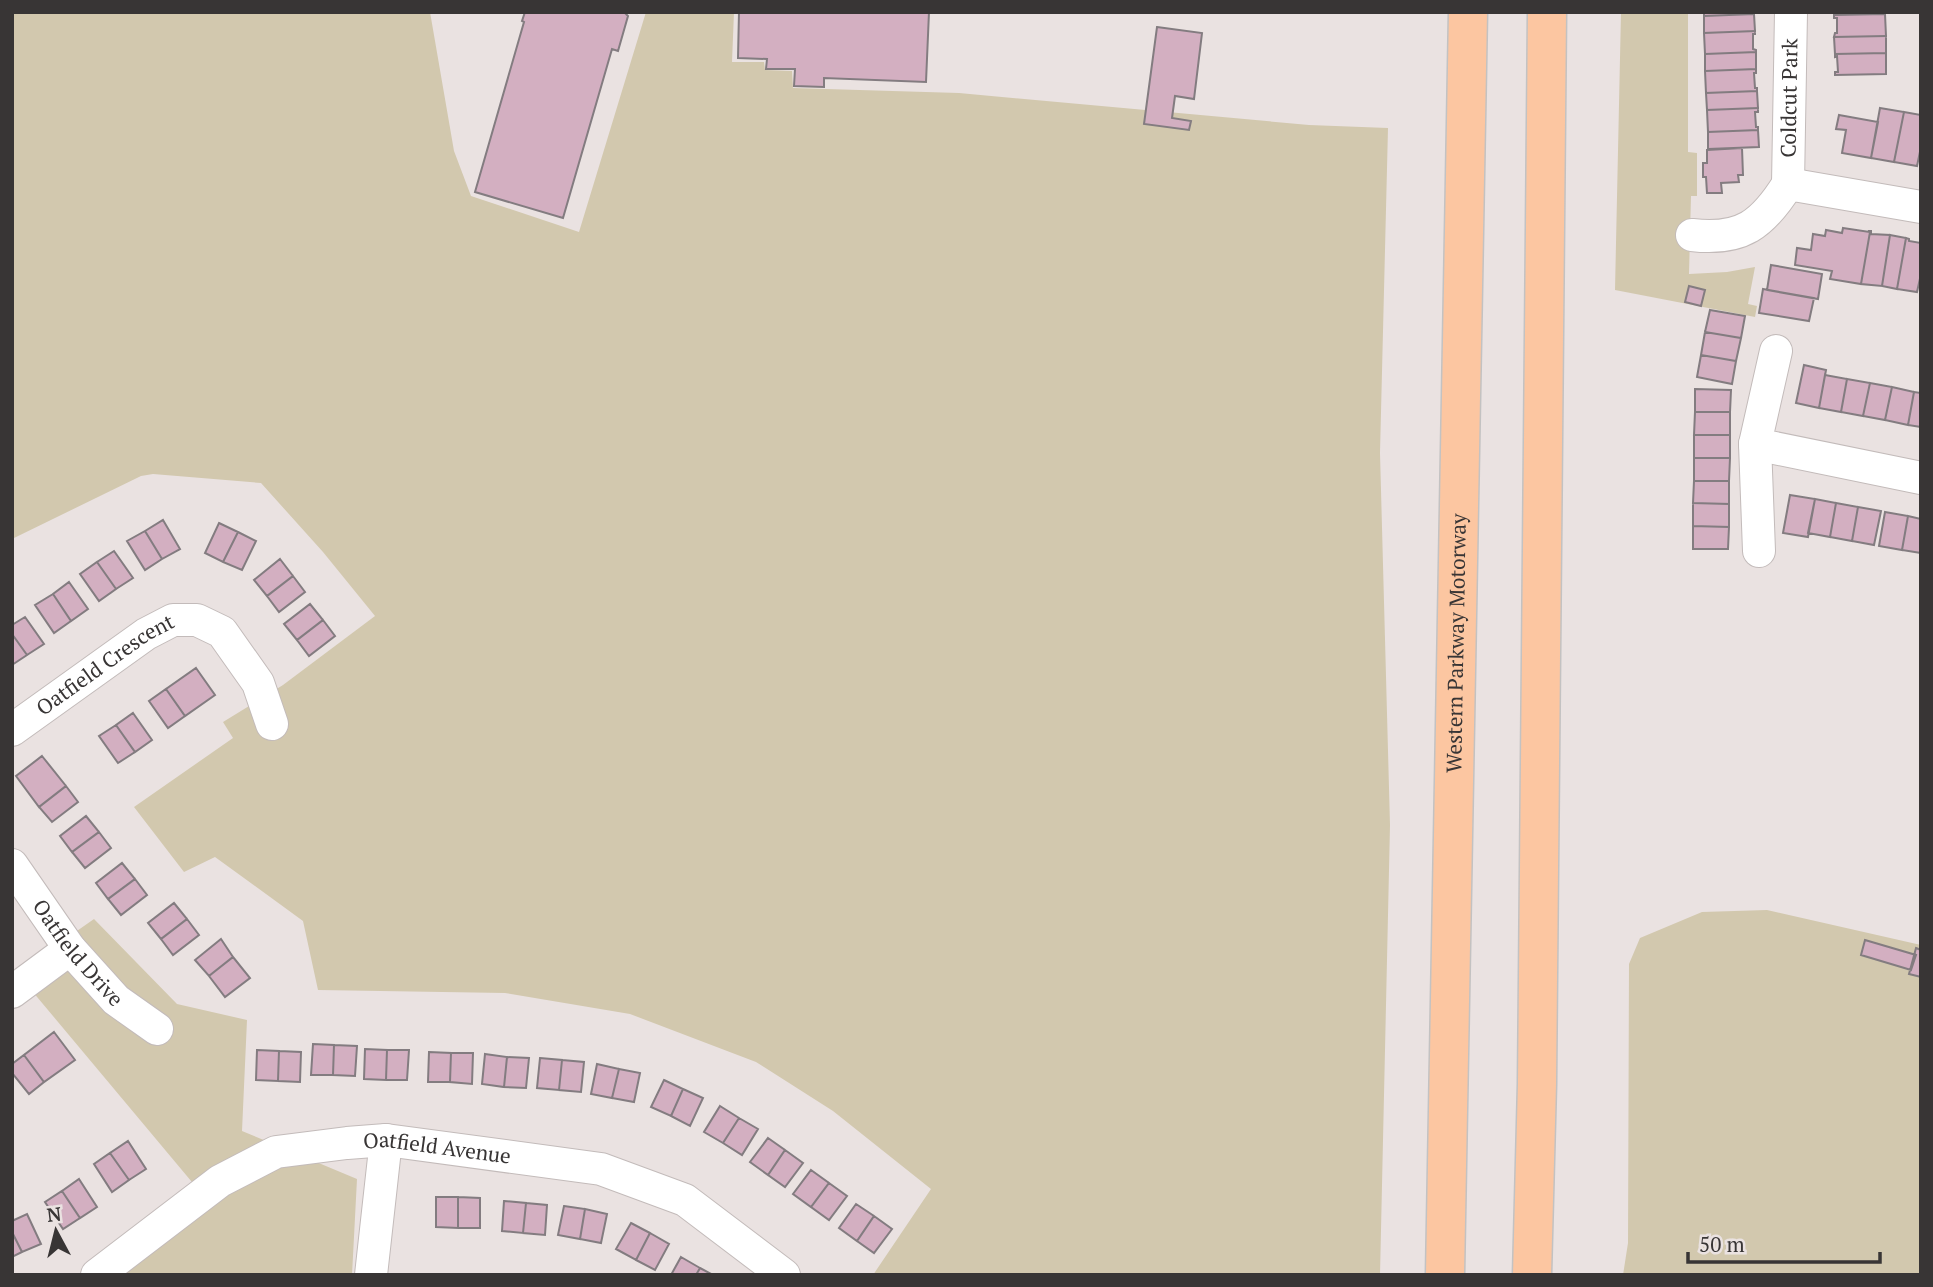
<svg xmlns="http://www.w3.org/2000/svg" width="1933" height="1287" font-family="'PT Serif',serif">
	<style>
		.green { fill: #d2c8ae }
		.building { fill: #d3afc1; stroke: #837c80; stroke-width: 2 }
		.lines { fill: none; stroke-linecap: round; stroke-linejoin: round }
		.street-casing { stroke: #c3bbba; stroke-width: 34 }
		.highway-casing { stroke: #c3c2c2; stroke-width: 41 }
		.street { stroke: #fff; stroke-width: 32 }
		.highway { stroke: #fcc6a1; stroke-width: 38 }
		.labels { text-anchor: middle; stroke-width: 7; stroke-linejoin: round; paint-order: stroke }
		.street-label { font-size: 21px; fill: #383535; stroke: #eae2e1 }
	</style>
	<rect width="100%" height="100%" fill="#eae2e1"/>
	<path class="green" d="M12 12H430L454 151 471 196 579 232 646 12H734L732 62H764L765 70 792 71 793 88 959 93 1309 125 1388 128 1380 453 1390 825 1380 1275H873L931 1189 833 1111 756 1062 630 1014 505 993 318 990 303 921 215 857 184 872 134 807 233 738 223 722 283 685 375 616 323 552 261 483 153 474 141 476 12 539Z
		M1621 12H1688V152L1697 153V196H1691L1689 274 1727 272 1755 267 1748 304 1757 306 1755 317 1615 290Z
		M1767 910 1921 945V1275H1623L1628 1243 1629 964 1640 938 1702 912Z
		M94 919 177 1004 247 1020 242 1131 357 1179 352 1275H122L212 1206 17 973Z"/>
	<path class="building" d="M525 12H624L628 16 618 51 612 49 563 218 475 192 524 22 522 21Z
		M739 12H929L926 82 824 78V87L794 86 795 69H766L767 59 738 58Z
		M1704 12H1754V14L1704 16Z
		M1834 12H1885V14L1834 15Z
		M1754 14 1755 31 1704 33V16Z
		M1885 14 1886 36 1834 37 1835 33H1837V18H1834V15Z
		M1157 27 1202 33 1194 99 1175 96 1172 118 1191 121 1189 130 1144 124Z
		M1755 31V34H1753V49L1756 50V52L1705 54 1704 33Z
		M1886 36V53L1835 54 1834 37Z
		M1756 52V69L1705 71V54Z
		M1886 53V74L1835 75V72H1838L1837 56 1835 57V54Z
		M1756 69V73H1754L1755 88H1757V91L1706 93 1705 71Z
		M1757 91 1758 108 1707 110 1706 93Z
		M1758 108V112H1755L1756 127H1758V130L1708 132 1707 110Z
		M1880 108 1904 112 1894 162 1871 158Z
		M1904 112 1921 115V147L1917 166 1894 162Z
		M1839 115 1878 122 1871 158 1842 153 1846 130 1836 129Z
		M1758 130 1759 147 1708 149V132Z
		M1742 148 1743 175H1738L1739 182 1721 183 1722 193H1707L1706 177H1703V163H1707V150Z
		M1843 228 1870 232 1861 284 1830 279 1832 271 1795 265 1797 248 1811 250 1813 234 1825 236 1826 230 1842 233Z
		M1868 231H1871V234L1890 235 1882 286 1861 284 1870 232Z
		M1890 235 1906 238 1897 289 1882 286Z
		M1906 238 1909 239V241L1921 243V274L1917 292 1897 289Z
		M1771 265 1822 274 1818 299 1767 290Z
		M1689 286 1705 290 1701 306 1685 302Z
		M1763 289 1814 298 1809 321 1759 313Z
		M1710 310 1745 316 1741 338 1705 332Z
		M1705 332 1741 338 1736 361 1701 355Z
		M1701 355 1736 361 1732 384 1697 377Z
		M1804 365 1826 370 1819 408 1796 403Z
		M1825 375 1847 379 1841 412 1819 408Z
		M1847 379 1870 383 1863 416 1841 412Z
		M1870 383 1892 387 1885 420 1863 416Z
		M1892 387 1914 392 1908 425 1885 420Z
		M1695 389 1731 390 1730 412H1695Z
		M1914 392 1921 393V427L1908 425Z
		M1695 412H1730V435H1694Z
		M1694 435H1730V458H1694Z
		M1694 458H1730L1729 481H1694Z
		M1694 481H1729V504L1693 503Z
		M1790 495 1815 499 1808 537 1783 533Z
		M1815 499 1836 503 1830 537 1808 533Z
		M1693 503 1729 504V527L1693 526Z
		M1836 503 1858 507 1852 541 1830 537Z
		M1858 507 1881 511 1874 545 1852 541Z
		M1885 512 1908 516 1902 550 1879 546Z
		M1908 516 1921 519V553L1902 550Z
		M163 520 180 549 162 559 145 531Z
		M219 523 238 532 223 562 205 553Z
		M1693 526 1729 527 1728 549H1693Z
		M145 531 162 559 145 570 127 541Z
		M238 532 256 541 242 570 223 562Z
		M114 551 133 578 116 589 97 562Z
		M280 559 293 576 267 596 254 580Z
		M97 562 116 589 99 601 80 574Z
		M293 576 305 592 279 612 267 596Z
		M69 582 88 609 71 621 53 594Z
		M53 594 71 621 54 633 35 605Z
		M310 604 323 620 297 640 284 624Z
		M25 617 44 644 27 655 12 634V625Z
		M323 620 335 636 309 656 297 640Z
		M12 634 27 655 12 665Z
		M196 668 215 695 185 716 166 689Z
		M166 689 185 716 168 728 149 701Z
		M133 713 152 740 135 752 116 725Z
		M116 725 135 752 118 763 99 736Z
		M42 756 66 786 39 807 16 776Z
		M66 786 78 802 52 822 39 807Z
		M86 816 99 832 72 852 60 836Z
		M99 832 111 848 85 868 72 852Z
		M122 863 135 879 108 899 96 883Z
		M135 879 147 895 121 915 108 899Z
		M174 903 187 919 161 939 148 923Z
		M187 919 199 935 173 955 161 939Z
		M221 939 233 957 209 976 195 960Z
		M1865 940 1916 955 1911 970 1861 955Z
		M1916 948 1921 950V977L1909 974Z
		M233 957 250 978 225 997 209 976Z
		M54 1032 75 1060 44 1082 24 1055Z
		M313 1044 334 1045 333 1075H311Z
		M334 1045 357 1046 355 1076 333 1075Z
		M365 1049 387 1050 386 1080 364 1079Z
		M257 1050 279 1051 278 1081 256 1080Z
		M387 1050H409L407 1080H386Z
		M279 1051 301 1052 300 1082 278 1081Z
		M429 1052 451 1053 450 1082H428Z
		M451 1053H473L472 1084 450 1082Z
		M485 1054 507 1057 504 1087 482 1084Z
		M24 1055 44 1082 29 1094 12 1073V1064Z
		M507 1057 529 1058 526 1088 504 1087Z
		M540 1058 562 1060 559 1090 537 1088Z
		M562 1060 584 1062 581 1092 559 1090Z
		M597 1064 619 1069 612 1098 591 1094Z
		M619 1069 640 1073 634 1102 612 1098Z
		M664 1080 683 1089 671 1116 651 1107Z
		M683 1089 703 1098 690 1126 671 1116Z
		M720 1106 739 1118 723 1143 704 1132Z
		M739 1118 758 1129 742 1155 723 1143Z
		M768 1138 785 1150 768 1175 750 1162Z
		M128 1141 146 1169 129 1180 110 1153Z
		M785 1150 803 1163 785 1187 768 1175Z
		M110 1153 129 1180 112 1192 94 1164Z
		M811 1170 829 1183 811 1207 793 1194Z
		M79 1179 97 1207 80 1218 62 1191Z
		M829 1183 847 1196 829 1220 811 1207Z
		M62 1191 80 1218 63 1229 45 1202Z
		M436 1197H458V1228L436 1227Z
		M458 1197 480 1198V1228H458Z
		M504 1201 526 1203 523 1233 502 1231Z
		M526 1203 547 1205 545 1235 523 1233Z
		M856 1204 874 1216 857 1241 839 1228Z
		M564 1206 585 1209 580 1239 558 1235Z
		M585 1209 607 1214 601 1243 580 1239Z
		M27 1214 41 1244 22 1252 12 1232V1221Z
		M874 1216 892 1229 874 1253 857 1241Z
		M631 1223 650 1233 636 1260 616 1249Z
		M12 1232 22 1252 12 1257Z
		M650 1233 669 1244 655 1270 636 1260Z
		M681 1257 700 1268 696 1275H671Z
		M700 1268 713 1275H696Z"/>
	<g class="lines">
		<g class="street-casing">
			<g id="street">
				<path id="s1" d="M1788 184 1791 12"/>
				<path d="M1692 235C1742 241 1763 224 1788 184L1921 207"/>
				<path d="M1776 351 1755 444 1921 478"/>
				<path d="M1755 444 1759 551"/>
				<path id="s2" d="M12 730 146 634 173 620H197L222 632 258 683 272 724"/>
				<path id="s3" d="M12 865 70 949 116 1000 157 1029"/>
				<path d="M12 992 70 949"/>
				<path id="s4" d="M97 1275 220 1181 276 1152 347 1143 386 1140 601 1169 685 1200 784 1275"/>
				<path d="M371 1275 386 1140"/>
			</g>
		</g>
		<g class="highway-casing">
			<g id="highway">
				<path id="s5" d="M1445 1275 1468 12"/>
				<path d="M1532 1275 1537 1084 1547 12"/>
			</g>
		</g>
		<use href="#street" class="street"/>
		<use href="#highway" class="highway"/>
	</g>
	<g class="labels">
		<g class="street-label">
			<text dy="7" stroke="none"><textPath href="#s1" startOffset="86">Coldcut Park</textPath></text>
			<text dy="7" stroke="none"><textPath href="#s5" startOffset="632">Western Parkway Motorway</textPath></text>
			<text dy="7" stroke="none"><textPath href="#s2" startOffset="114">Oatfield Crescent</textPath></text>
			<text dy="7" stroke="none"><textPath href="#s3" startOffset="110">Oatfield Drive</textPath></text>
			<text dy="7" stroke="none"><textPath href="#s4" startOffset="380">Oatfield Avenue</textPath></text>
		</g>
	</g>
	<rect width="1933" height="1287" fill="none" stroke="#383535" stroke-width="28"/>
	<g transform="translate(56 1231) rotate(353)" stroke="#eae2e1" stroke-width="5" paint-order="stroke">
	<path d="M0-5L12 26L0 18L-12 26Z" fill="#383535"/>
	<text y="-10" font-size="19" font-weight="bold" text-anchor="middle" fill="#383535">N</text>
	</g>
	<path d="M1688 1252v10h192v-10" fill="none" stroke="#383535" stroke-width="3.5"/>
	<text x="1699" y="1252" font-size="21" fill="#383535" stroke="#eae2e1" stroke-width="5" paint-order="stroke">50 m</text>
</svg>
